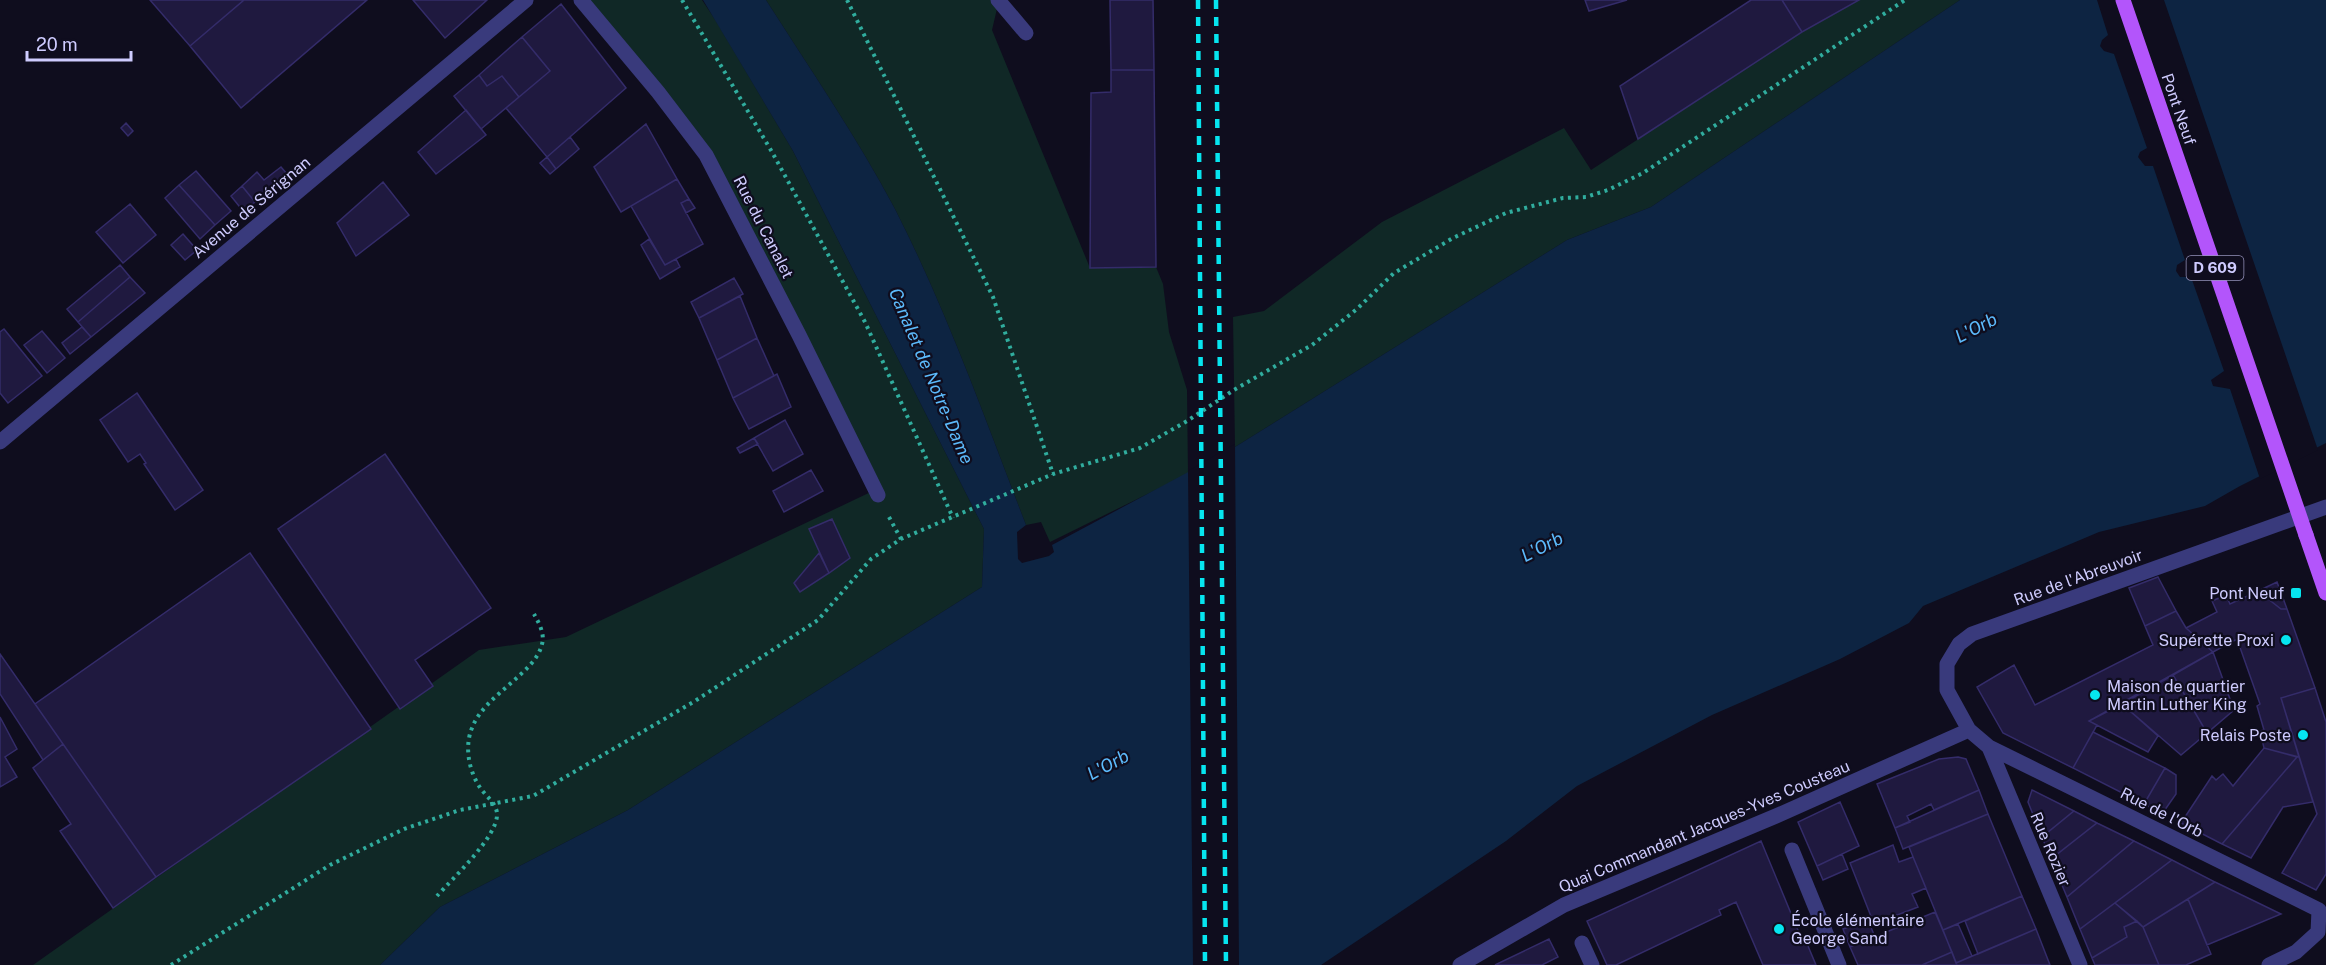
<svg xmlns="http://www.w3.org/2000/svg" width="2326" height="965" font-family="'Public Sans',sans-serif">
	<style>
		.green { fill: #102826 }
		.water { fill: #0d2442 }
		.pier { fill: #0f0d1e }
		.building { fill: #1f193f; stroke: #342c6a; stroke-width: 1.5 }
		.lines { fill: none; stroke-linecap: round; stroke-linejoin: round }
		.path { stroke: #30ad9e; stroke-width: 4; stroke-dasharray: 3 4.5; stroke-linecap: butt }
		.minor { stroke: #393a7c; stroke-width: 15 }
		.major { stroke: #b355fb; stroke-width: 15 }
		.rail { stroke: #06e5ef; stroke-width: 4.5; stroke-dasharray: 9 8; stroke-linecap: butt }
		.major-bridge { stroke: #b355fb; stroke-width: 15 }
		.poi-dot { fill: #06e5ef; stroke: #0f0d1e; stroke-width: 2 }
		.labels { text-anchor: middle; stroke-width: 4.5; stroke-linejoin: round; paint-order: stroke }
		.shield { fill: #0f0d1e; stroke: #9592bb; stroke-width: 1.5 }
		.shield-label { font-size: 15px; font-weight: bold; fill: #cecbfe }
		.street-label { font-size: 16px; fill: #cecbfe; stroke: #0f0d1e }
		.poi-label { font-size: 16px; fill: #cecbfe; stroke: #0f0d1e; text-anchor: end }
		.water-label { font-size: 18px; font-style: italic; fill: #5cbafb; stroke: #0f0d1e }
	</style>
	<rect width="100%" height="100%" fill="#0f0d1e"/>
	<path class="green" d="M581 0H702L716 21 793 151 984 529 982 587 628 810 440 907 380 965H33L479 650 566 637 875 490 706 155Z
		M766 0H999L992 30 1090 268 1156 267 1163 284 1169 332 1187 390 1188 474 1050 542 1041 522 1026 525C985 419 947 311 895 209 857 137 810 69 766 0Z
		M1859 0H1960L1651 207 1567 240 1235 447 1233 317 1264 311 1382 222 1564 128 1591 170 1802 32Z"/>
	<path class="water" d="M703 0H766C810 69 857 137 895 209 947 311 985 419 1026 525L1017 532 1018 559 1022 563 1049 556 1054 552 1052 545 1235 447 1567 240 1651 207 1960 0H2326V443L2240 486 2205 506 2099 532 1923 606 1909 623 1840 659 1712 715 1577 786 1506 841 1321 965H380L440 907 628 810 982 587 984 529 793 151Z"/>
	<path class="pier" d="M2097 0H2164L2318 450 2260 479 2230 389 2213 386 2211 380 2224 371 2191 277H2180L2176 271 2177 265 2185 260 2153 166H2145L2138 157 2140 152 2147 148 2114 54 2104 51 2100 46 2102 40 2108 35Z
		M1235 444 1239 965H1193L1188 471Z"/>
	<path class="building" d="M150 0H244L190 46Z
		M244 0H367L241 108 190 46Z
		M413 0H487L445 38Z
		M1110 0H1153L1154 70H1111Z
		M1585 0H1627L1589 11Z
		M1751 0H1782L1802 32 1638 139 1620 86Z
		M1782 0H1859L1802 32Z
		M561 4 626 88 547 157 506 108 550 71 522 37Z
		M522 37 550 71 519 97 502 76 487 86 479 75Z
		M1111 70H1154L1156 267 1090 268 1091 93 1111 92Z
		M479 75 487 86 502 76 519 97 481 129 454 96Z
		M466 110 486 135 436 174 418 152Z
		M126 123 133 131 128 136 121 128Z
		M646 124 677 179 621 212 594 167Z
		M570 137 579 149 556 169 547 157Z
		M547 157 556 169 550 174 540 163Z
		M281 167 287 174 255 202 242 186 257 172 264 180Z
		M196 171 231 211 215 225 179 185Z
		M677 179 689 199 681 203 703 244 665 265 631 206Z
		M383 182 409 215 356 256 337 223Z
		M179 185 215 225 200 239 165 198Z
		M242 186 255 202 243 211 231 196Z
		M689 199 695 208 686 213 681 203Z
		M130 204 156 235 123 263 96 232Z
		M183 234 197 250 185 260 171 245Z
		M649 239 665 265 676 259 680 267 660 279 641 245Z
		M120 265 130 277 78 322 67 309Z
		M130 277 145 293 91 337 78 322Z
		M734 278 743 294 699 318 691 302Z
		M740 296 757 338 717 360 699 318Z
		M82 327 91 337 70 354 62 343Z
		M4 329 42 376 8 403 0 393V332Z
		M42 331 65 358 47 373 24 345Z
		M757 338 774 376 733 398 717 360Z
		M777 374 791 407 749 429 733 398Z
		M137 393 203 490 175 510 144 464 146 463 140 454 128 462 100 420Z
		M785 420 803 454 773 471 754 438Z
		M754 438 758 444 740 453 737 448Z
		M385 454 491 608 415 660 433 686 400 709 278 529Z
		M811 470 823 491 784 512 773 491Z
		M832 519 850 558 829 573 809 529Z
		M250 553 371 729 156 877 35 704Z
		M819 553 829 573 800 592 794 583Z
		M2158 577 2176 611 2145 626 2129 588Z
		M2277 582 2287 609H2281L2258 591Z
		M2258 591 2281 609H2287L2315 688 2281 698 2299 757 2264 748 2260 731 2264 730 2257 706 2260 704 2237 639 2213 652 2186 628 2217 612 2212 601 2226 595 2230 604Z
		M2176 611 2186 628 2213 652 2089 721 2097 725 2073 768 2003 733 1977 687 2014 665 2035 705 2153 645 2145 626Z
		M2213 652 2234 710 2207 733 2173 675Z
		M0 654 63 744 43 760 0 694Z
		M2173 675 2207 733 2181 755 2122 704Z
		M2315 688 2326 722V874L2316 890 2282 873 2317 814 2281 698Z
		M2122 704 2158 736 2148 752 2089 721Z
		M0 717 17 749 5 757 17 777 0 787Z
		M2093 732 2165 768 2144 804 2073 768Z
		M63 744 156 877 113 908 60 831 71 824 33 768Z
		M2264 748 2297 757 2222 844 2181 823 2212 776 2216 780 2223 774 2233 786Z
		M1958 757 1966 759 1979 790 1934 810 1931 804 1907 816 1910 822 1895 828 1877 784 1939 759Z
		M2297 757H2299L2313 802 2283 807 2251 858 2222 844Z
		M2165 768 2176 775V794L2162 814 2144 804Z
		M1979 790 1988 814 1903 849 1895 828Z
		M2032 790 2074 811 2042 837 2028 802Z
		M1840 802 1859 846 1817 866 1798 822Z
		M2074 811 2097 823 2051 859 2042 837Z
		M1988 814 2022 896 1943 930 1909 847Z
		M2097 823 2134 841 2067 897 2051 859Z
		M1761 841 1802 940 1805 939 1816 965H1763L1736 902 1719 910 1721 915 1616 965H1607L1587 921Z
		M2134 841 2172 860 2080 929 2067 897Z
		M1893 845 1899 862 1913 857 1926 888 1912 894 1918 907 1874 924 1850 863Z
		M1842 854 1848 869 1823 880 1817 866Z
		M2172 860 2215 882 2143 927 2115 903Z
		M2215 882 2281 914 2207 945 2188 899Z
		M2022 896 2036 929 1978 954 1965 921Z
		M2188 899 2211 954 2186 965H2159L2143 927Z
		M2115 903 2137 921 2124 927 2127 937 2092 958 2080 929Z
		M1935 912 1952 952 1922 965H1858L1850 947Z
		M1868 920 1875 937 1850 947 1843 929Z
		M2137 921 2143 927 2159 965H2095L2092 958 2127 937 2124 927Z
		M1958 924 1972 956 1956 963 1943 930Z
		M2036 929 2050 965H1957L1956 963Z
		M1549 939 1558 957 1542 965H1495Z
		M1952 952 1957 965H1922Z"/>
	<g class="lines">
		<path class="path" d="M682 0 772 152 865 322 953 518
			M847 0 993 297 1053 474
			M889 517 901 539
			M437 896C453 878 495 839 497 816 498 805 487 797 481 789 469 772 464 747 472 728 484 695 536 673 542 644 545 634 539 623 534 614
			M171 965 330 865 404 829 460 810 533 796 695 701 818 620 871 559 901 539 1053 474 1140 448 1187 421 1234 390 1312 345 1357 309 1394 273 1453 238 1506 213 1563 198 1586 197 1608 190 1643 173 1905 0"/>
		<path class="minor" d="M581 0 658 92 706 155 799 335 878 495
			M998 0 1026 33
			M0 442 526 0
			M1989 747 2080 965
			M1792 850 1839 965
			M2319 910 1989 747 1969 730 1947 690V664L1959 644 1972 634 2326 507
			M1582 943 1592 965
			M1460 965 1564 905 1776 816 1969 730
			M2269 965 2296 952 2318 932 2319 910"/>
		<path class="major" d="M2306 535 2326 593"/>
		<path class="rail" d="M1198 0 1205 965
			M1216 0 1226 965"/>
		<path class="major-bridge" d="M2123 0 2306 535"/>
	</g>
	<g class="poi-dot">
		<rect x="2290" y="587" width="12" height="12" rx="3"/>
		<circle cx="2286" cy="640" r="6"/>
		<circle cx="2095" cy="695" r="6"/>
		<circle cx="2303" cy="735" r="6"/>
		<circle cx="1779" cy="929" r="6"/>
	</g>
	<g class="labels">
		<rect class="shield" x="2186.5" y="256" width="57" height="24" rx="4.5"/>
		<g class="shield-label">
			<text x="2215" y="273">D 609</text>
		</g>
		<g class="street-label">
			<text transform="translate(2179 109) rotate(71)" y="6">Pont Neuf</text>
			<text transform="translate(251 207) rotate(-40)" y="6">Avenue de Sérignan</text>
			<text transform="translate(764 227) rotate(63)" y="6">Rue du Canalet</text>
			<text transform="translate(2078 577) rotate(-20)" y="6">Rue de l'Abreuvoir</text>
			<text transform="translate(2162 812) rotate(27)" y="6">Rue de l'Orb</text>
			<text transform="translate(1704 826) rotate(-23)" y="6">Quai Commandant Jacques-Yves Cousteau</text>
			<text transform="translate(2051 849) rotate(67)" y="6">Rue Rozier</text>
		</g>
		<g class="poi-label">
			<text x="2284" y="599">Pont Neuf</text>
			<text x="2274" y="646">Supérette Proxi</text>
			<text x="2107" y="692" text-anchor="start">Maison de quartier<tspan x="2107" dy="18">Martin Luther King</tspan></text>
			<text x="2291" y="741">Relais Poste</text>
			<text x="1791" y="926" text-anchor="start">École élémentaire<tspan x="1791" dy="18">George Sand</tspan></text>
		</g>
		<g class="water-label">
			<text transform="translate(1976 328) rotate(-27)" y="6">L'Orb</text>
			<text transform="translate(931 376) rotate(67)" y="6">Canalet de Notre-Dame</text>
			<text transform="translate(1542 547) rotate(-27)" y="6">L'Orb</text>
			<text transform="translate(1108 765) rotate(-28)" y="6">L'Orb</text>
		</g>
	</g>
	<path d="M27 51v9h104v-9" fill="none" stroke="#cecbfe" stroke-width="3"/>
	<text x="36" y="51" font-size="18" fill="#cecbfe" stroke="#0f0d1e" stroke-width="4.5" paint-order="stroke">20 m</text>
</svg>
